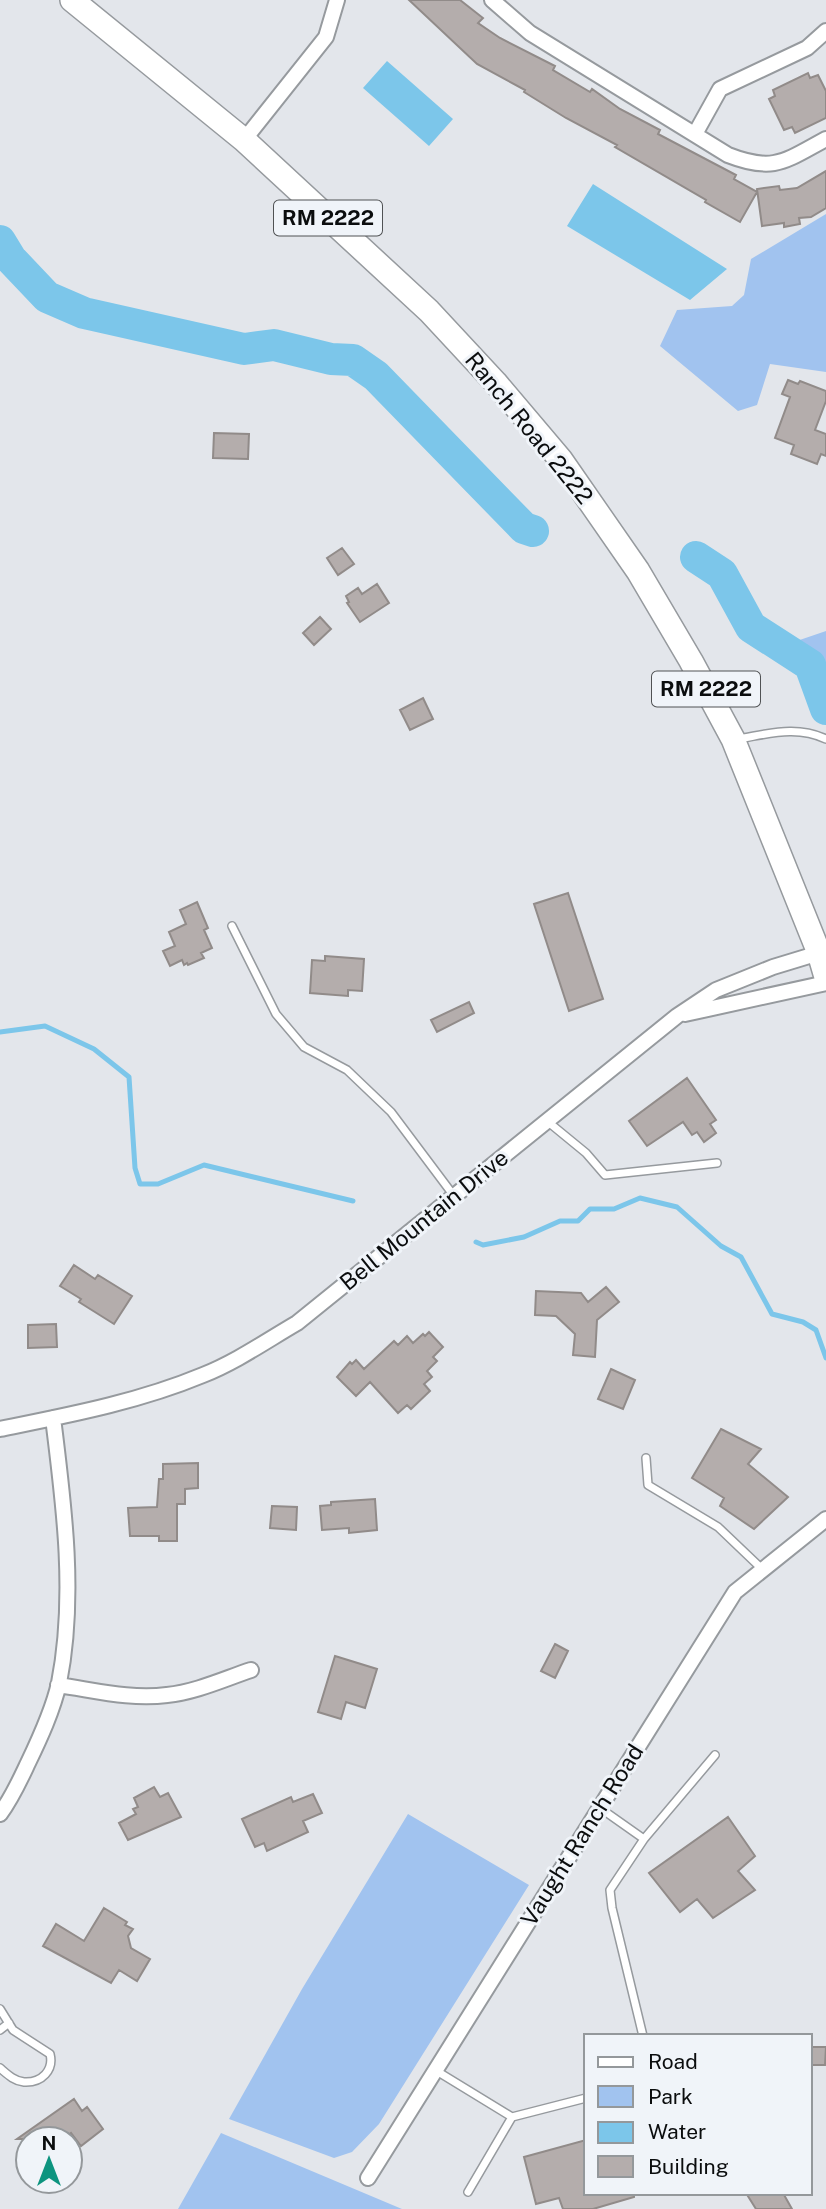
<svg xmlns="http://www.w3.org/2000/svg" width="826" height="2209" font-family="'Public Sans',sans-serif">
	<style>
		.green { fill: #a1c3ef }
		.water { fill: #7cc6ea }
		.lines { fill: none; stroke-linecap: round; stroke-linejoin: round }
		.stream { stroke: #7cc6ea; stroke-width: 5 }
		.river { stroke: #7cc6ea; stroke-width: 32 }
		.building { fill: #b4adac; stroke: #918b89; stroke-width: 2 }
		.service-casing { stroke: #969a9e; stroke-width: 10 }
		.minor-casing { stroke: #969a9e; stroke-width: 18 }
		.primary-casing { stroke: #969a9e; stroke-width: 26 }
		.service { stroke: #fff; stroke-width: 7 }
		.minor { stroke: #fff; stroke-width: 14 }
		.primary { stroke: #fff; stroke-width: 23 }
		.labels { text-anchor: middle; stroke-width: 6; stroke-linejoin: round; paint-order: stroke }
		.shield { fill: #f0f4f9; stroke: #505254; stroke-width: 2 }
		.shield-label { font-size: 21px; font-weight: bold; fill: #0b0d0e }
		.street-label { font-size: 23px; fill: #0b0d0e; stroke: #f0f4f9 }
	</style>
	<rect width="100%" height="100%" fill="#e3e6eb"/>
	<path class="green" d="M826 214V372L770 364 757 405 738 411 660 346 677 310 732 306 744 295 751 259Z
		M826 631V715L785 645Z
		M408 1814 529 1885 379 2124 352 2152 334 2158 229 2119 302 1989Z
		M221 2133 402 2209H178Z"/>
	<path class="water" d="M387 61 453 119 429 146 363 88Z
		M593 184 727 269 690 300 567 226Z"/>
	<g class="lines">
		<path class="stream" d="M0 1032 45 1026 94 1049 129 1077 135 1168 140 1184H158L204 1165 353 1201
			M476 1242 483 1245 524 1237 560 1221H578L590 1209H614L640 1198 677 1207 721 1246 741 1257 772 1314 803 1322 816 1330 826 1358"/>
		<path class="river" d="M0 241 11 259 47 297 84 313 244 349 274 345 331 359 353 360 376 376 524 528 533 531
			M696 557 722 574 751 627 810 665 826 709"/>
	</g>
	<path class="building" d="M409 0H460L483 18 478 23 500 38 555 66 553 70 590 92 592 89 620 109 660 130 658 134 736 175 734 179 757 192 740 222 705 202 706 200 615 147 617 145 566 118 524 92 525 90 477 64Z
		M808 73 810 78 818 75 826 91V118L795 133 792 127 784 130 769 99 775 96 773 90Z
		M826 171V208L811 217 799 218 800 224 784 227V223L762 226 757 189 779 186 780 190 797 188Z
		M788 380 798 384 800 381 826 391V401L815 430 826 434V456L821 454 817 464 791 454 794 445 775 438 790 397 782 394Z
		M214 433 249 434 248 459 213 458Z
		M342 548 354 564 338 575 327 558Z
		M377 584 389 603 360 622 347 603 349 602 346 596 358 588 362 594Z
		M320 617 331 629 314 645 303 633Z
		M423 698 433 719 410 730 400 710Z
		M568 893 603 999 569 1011 534 904Z
		M197 902 208 928 204 930 212 948 201 953 204 958 188 965 187 963 184 965 182 960 170 966 163 951 175 946 169 932 186 924 180 910Z
		M325 956 364 959 362 991 348 990V996L310 993 312 960 325 961Z
		M469 1002 474 1013 437 1032 431 1020Z
		M687 1078 716 1120 710 1124 716 1133 704 1142 697 1132 692 1135 683 1122 647 1146 629 1121Z
		M74 1265 95 1279 98 1275 132 1296 114 1324 79 1302 81 1299 60 1286Z
		M606 1287 619 1302 597 1320 595 1357 573 1355 575 1334 556 1316 535 1315 536 1291 581 1293 588 1302Z
		M56 1324 57 1347 28 1348V1325Z
		M429 1332 443 1347 433 1357 437 1361 427 1371 432 1377 424 1384 430 1391 411 1409 407 1405 398 1413 370 1382 356 1396 337 1377 350 1362 352 1364 356 1360 364 1369 394 1341 398 1345 407 1336 413 1343 423 1334 425 1336Z
		M611 1369 635 1380 623 1409 598 1399Z
		M721 1429 761 1449 748 1464 788 1497 754 1529 720 1506 724 1498 692 1478Z
		M198 1463V1488L185 1489V1504H177V1541H159V1536H130L128 1508 157 1507 159 1479H163V1464Z
		M375 1499 377 1530 349 1533V1528L322 1530 320 1506 331 1505V1502Z
		M272 1506 297 1507 296 1530 270 1528Z
		M555 1644 568 1651 555 1678 541 1671Z
		M335 1656 377 1669 365 1708 346 1702 341 1719 318 1712Z
		M154 1787 160 1797 168 1793 181 1817 128 1840 119 1823 136 1814 133 1809 138 1807 134 1798Z
		M313 1794 322 1813 303 1821 308 1832 267 1851 264 1843 255 1847 242 1819 291 1797 293 1802Z
		M728 1817 755 1856 738 1871 755 1890 713 1918 697 1899 680 1912 649 1873Z
		M104 1908 127 1922 125 1925 133 1929 128 1936 131 1948 150 1959 137 1981 119 1970 111 1983 43 1946 56 1924 84 1941Z
		M810 2047H826L825 2065H810Z
		M74 2099 82 2111 87 2107 103 2129 81 2146 71 2133 63 2139H17Z
		M586 2140V2193H634V2197L593 2209H563L559 2198 536 2204 524 2157Z
		M746 2193H783L792 2209H756Z"/>
	<g class="lines">
		<g class="service-casing">
			<path id="service" d="M737 739C769 734 796 725 826 739
				M232 926 276 1014 304 1047 347 1070 391 1112 454 1196
				M547 1121 586 1153 605 1175 717 1163
				M646 1458 648 1485 718 1527 763 1570
				M600 1808 644 1839
				M0 2009 13 2030 50 2054C54 2070 42 2083 24 2082 14 2081 7 2074 0 2068
				M0 2030 9 2023
				M643 2036 612 1908 610 1890 644 1839 715 1755
				M435 2070 512 2117
				M468 2192 512 2117 586 2098"/>
		</g>
		<g class="minor-casing">
			<path id="minor" d="M492 0 530 33 728 155C774 173 785 161 826 139
				M695 134 720 89 807 48 826 31
				M244 140 326 37 337 0
				M685 1014 826 983
				M0 1429C69 1415 138 1402 203 1375 236 1362 266 1341 297 1323L677 1016 716 990 773 967 819 953
				M58 1685C94 1690 131 1700 167 1695 196 1692 224 1679 251 1670
				M0 1814C12 1798 20 1780 28 1763 40 1738 53 1710 59 1683 76 1597 64 1505 53 1418
				M368 2178 735 1592 826 1519"/>
		</g>
		<g class="primary-casing">
			<path id="primary" d="M72 0 244 140 429 311 495 382 561 460 638 571 691 661 733 739 819 953 826 977"/>
		</g>
		<use href="#service" class="service"/>
		<use href="#minor" class="minor"/>
		<use href="#primary" class="primary"/>
	</g>
	<g class="labels">
		<g class="shield">
			<rect x="274" y="200.5" width="108" height="35" rx="5"/>
			<rect x="652" y="671.5" width="108" height="35" rx="5"/>
		</g>
		<g class="shield-label">
			<text x="328" y="225">RM 2222</text>
			<text x="706" y="696">RM 2222</text>
		</g>
		<g class="street-label">
			<text transform="translate(529 428) rotate(51)" y="8">Ranch Road 2222</text>
			<text transform="translate(424 1220) rotate(-39)" y="8">Bell Mountain Drive</text>
			<text transform="translate(582 1835) rotate(-58)" y="8">Vaught Ranch Road</text>
		</g>
	</g>
	<rect x="584" y="2034" width="228" height="161" fill="#f0f4f9" stroke="#94989b" stroke-width="2"/>
	<rect x="598" y="2057" width="35" height="10" fill="#ffffff" stroke="#94989b" stroke-width="2"/>
	<text x="648" y="2069" font-size="21" fill="#0b0d0e">Road</text>
	<rect x="598" y="2086" width="35" height="21" fill="#a1c3ef" stroke="#94989b" stroke-width="2"/>
	<text x="648" y="2104" font-size="21" fill="#0b0d0e">Park</text>
	<rect x="598" y="2122" width="35" height="21" fill="#7cc6ea" stroke="#94989b" stroke-width="2"/>
	<text x="648" y="2139" font-size="21" fill="#0b0d0e">Water</text>
	<rect x="598" y="2156" width="35" height="21" fill="#b4adac" stroke="#94989b" stroke-width="2"/>
	<text x="648" y="2174" font-size="21" fill="#0b0d0e">Building</text>
	<g transform="translate(49 2160)"><circle r="33" fill="#f0f4f9" stroke="#94989b" stroke-width="2"/>
	<path d="M0-5L12 26L0 18L-12 26Z" fill="#0d947f"/>
	<text y="-10" font-size="19" font-weight="bold" text-anchor="middle" fill="#0b0d0e">N</text>
	</g>
</svg>
